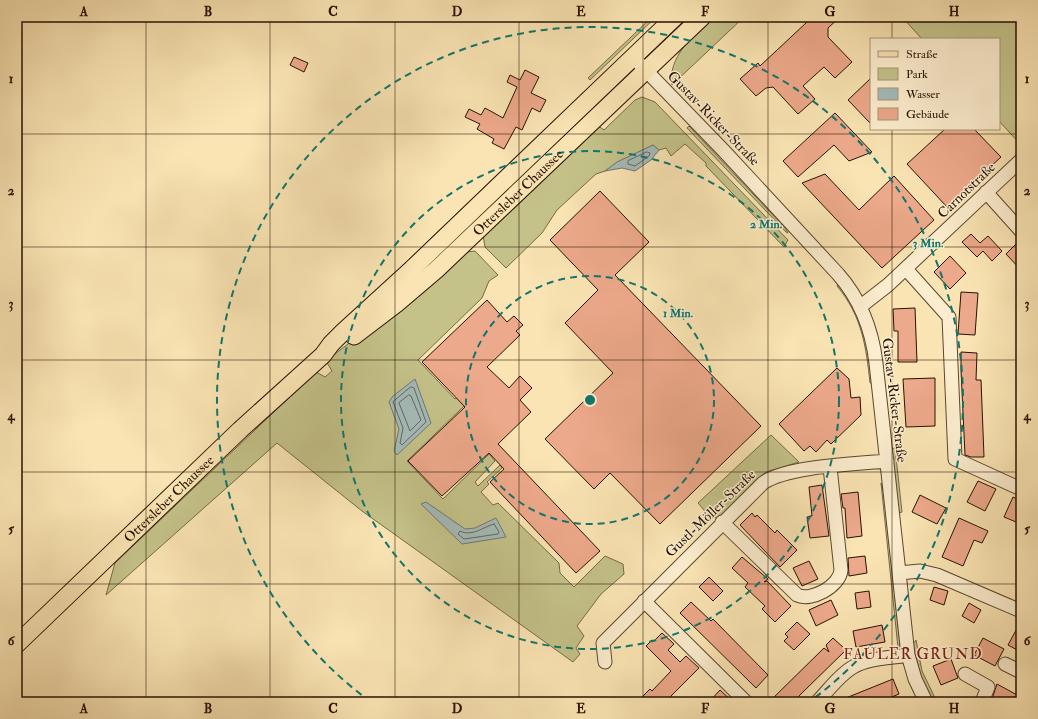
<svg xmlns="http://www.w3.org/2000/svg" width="1038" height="719" font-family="'IM FELL Double Pica',serif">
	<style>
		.green { fill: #c4c289; stroke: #756a46 }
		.water { fill: #a4bbb9; stroke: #727770 }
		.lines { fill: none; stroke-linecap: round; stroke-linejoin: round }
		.shore { stroke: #65665e; stroke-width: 1 }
		.building { fill: #eda98b; stroke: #261202 }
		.minor-casing { stroke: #5b462e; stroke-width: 15 }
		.major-casing { stroke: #261202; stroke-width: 19 }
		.minor { stroke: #fcedce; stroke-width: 13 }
		.major { stroke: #fae4b3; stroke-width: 17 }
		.grid { fill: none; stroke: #261202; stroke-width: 1; stroke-opacity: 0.55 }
		.ring { fill: none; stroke: #0f766e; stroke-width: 2; stroke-dasharray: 7 5 }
		.labels { text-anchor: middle; stroke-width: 3; stroke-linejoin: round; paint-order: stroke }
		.street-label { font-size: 14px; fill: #261202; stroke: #fcedce }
		.neighbourhood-label { font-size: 15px; letter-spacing: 1px; fill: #7a1f14; stroke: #fcedce }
		.centre { fill: #0f766e; stroke: #fcedce; stroke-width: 2 }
		.ring-label { font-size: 12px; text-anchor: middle; font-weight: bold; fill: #0f766e; stroke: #fcedce; stroke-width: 3; stroke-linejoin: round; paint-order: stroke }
		.neatline { fill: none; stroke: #261202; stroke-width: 1.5 }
		.grid-label { font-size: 13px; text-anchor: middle; font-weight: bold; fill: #261202 }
	</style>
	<rect width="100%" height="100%" fill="#fae4b3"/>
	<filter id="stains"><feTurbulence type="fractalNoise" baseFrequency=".005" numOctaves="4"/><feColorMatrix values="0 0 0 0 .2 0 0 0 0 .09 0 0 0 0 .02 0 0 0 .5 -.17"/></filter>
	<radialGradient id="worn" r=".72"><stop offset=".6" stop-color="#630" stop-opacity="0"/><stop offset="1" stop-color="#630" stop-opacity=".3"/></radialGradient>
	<path class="green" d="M652 17H656L590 80 588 78Z
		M710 17H744L672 85C667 58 694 35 710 17Z
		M902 17H1021V145L999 121V39H922Z
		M642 97 655 102 788 240 784 247 706 166V163L685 144 671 156 666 148 659 150 653 145 618 162 605 171 596 174 557 210 542 233 506 268 485 247 483 235 597 125 604 130 635 100Z
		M689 126 786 229 788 233 786 232 687 128Z
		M505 167V173L287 380H284Z
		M475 251 498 275 489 281 482 298 418 360 455 399 482 374 489 382 407 461 443 499 489 454 495 461 475 482 478 486 500 465 502 468 487 482 489 484 481 492 493 505 498 503 559 563 560 573 574 587 605 556 623 564 624 574 601 594 577 626 584 636 576 648 580 654 573 662 362 511 277 443 106 595 115 563 316 372 325 377 332 371 326 361 466 252Z
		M838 284C864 315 867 344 873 383H870C866 346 862 316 837 286Z
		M771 435 799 462 766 472 754 482 718 518 709 516 698 503Z
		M895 448 902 512 899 513 891 449Z
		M881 483 884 494 900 644 898 648Z
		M916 640 922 671 937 702H933L921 678 913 644Z"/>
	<path class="water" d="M653 145 659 150 651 160 635 171 622 168 605 171 617 162Z
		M415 379 431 423 397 455 394 451 399 429 389 402 393 396Z
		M426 502 465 529 475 528 496 518 506 537 462 544 421 504Z"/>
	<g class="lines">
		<path class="shore" d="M647 152 650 153 649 156 635 166 628 164V161Z
			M411 387 414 388 426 422 402 445 400 443 403 428 393 402Z
			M409 395 411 396 421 420 410 431 399 403Z
			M494 524 499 532 498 534 464 539 458 534 460 531C472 537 483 527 494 524Z"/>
	</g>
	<path class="building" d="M802 17H840L828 28V37L852 62 835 78 824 67 814 76 803 86 815 99 798 114 773 87 766 88 756 96 740 79 758 63 760 66 807 22Z
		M294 57 308 63 304 72 290 65Z
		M525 70 539 77 531 93 546 100 540 112 532 108 522 130 516 127 504 149 492 143 494 139 477 129 480 124 465 117 469 109 481 115 485 108 503 118 517 87 507 82 510 75 520 80Z
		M871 78V124L848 100Z
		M835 113 872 152 849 161 834 145 798 177 783 161Z
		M945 129H974L1001 157 947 207 907 164Z
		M825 174 859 210 894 176 934 220 882 268 802 183Z
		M600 191 649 242 615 275 761 426 660 524 610 473 594 489 545 439 613 373 565 323 598 290 550 240Z
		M971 234 980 243 988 236 1002 251 992 261 983 251 977 257 962 242Z
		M1017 243 1021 248V270L1006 254Z
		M950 256 966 273 950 289 934 272Z
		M961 292 978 293 975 335 958 334Z
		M487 300 507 322 514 316 523 325 516 331 520 335 487 367 509 388 520 376 532 388 520 400 531 412 498 444 600 551 576 573 490 482 504 469 489 453 442 496 408 461 465 407 422 362Z
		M915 308 917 362H898V331H894L893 309Z
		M961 352 977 353 976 380H981L984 457H971L965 455 961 370Z
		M837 368 849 379 851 398 860 397 861 415 831 444 827 440 816 452 810 446 804 451 779 424Z
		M935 378V426L906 427 903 379Z
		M978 481 996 489 985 511 967 502Z
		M822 485 829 536 810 538 807 517 812 516 809 487Z
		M858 492 862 536 847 538 845 508H843L841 494Z
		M920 495 946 508 937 524 912 512Z
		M1013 497 1021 501V524L1004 517Z
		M752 513 755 517 757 515 775 533 777 530 797 550 780 567 740 525Z
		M959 518 988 531 982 543 974 540 963 566 942 557Z
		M865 556 867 573 849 576 848 558Z
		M742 557 768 579 764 582 767 581 791 606 775 622 762 609 765 606 745 587 748 583 732 568Z
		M809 561 818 579 802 586 793 568Z
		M709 577 723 591 713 601 699 587Z
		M934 587 948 591 944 605 930 600Z
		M869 591 871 607 857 609 855 593Z
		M831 600 838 615 816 626 809 610Z
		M691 602 711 621 713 619 768 675 756 688 680 613Z
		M969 603 981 610 974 623 962 616Z
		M1021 621V652L1008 645Z
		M797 622 810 634 794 650 784 641 788 637 785 634Z
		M882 625 885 642 856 647 853 631Z
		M662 633 674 644 668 650 680 662 686 656 699 668 665 702H649L643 696 650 689 652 691 671 671 646 646 652 640 654 641Z
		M833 638 846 650 804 691 793 702H769L824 648 829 652 826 645Z
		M983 638 1004 649 995 666 974 655Z
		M951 659 958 678 941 685 933 666Z
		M893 679 899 694 880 702H836Z
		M997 684 1019 696 1015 702H991Z
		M720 690 733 702H709Z"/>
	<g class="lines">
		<g class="minor-casing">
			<path id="minor" d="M633 57 724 151 838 274C861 300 872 329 876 363L908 655 915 679 926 702
				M986 192 1021 231
				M906 269 949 317 955 459 1021 489
				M861 306 888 285 1021 160
				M722 522 797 595C811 602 840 586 841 570L830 467
				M899 573 920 571 937 575 1021 611
				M644 601 746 702
				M605 662 603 643 763 483C787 466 856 464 887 461
				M1005 664 1021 672
				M965 674 988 687 982 702
				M817 702C828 691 839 675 853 667 868 658 891 658 908 655"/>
		</g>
		<g class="major-casing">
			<g id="major">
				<path id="s1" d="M354 336 396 304 436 270 702 17"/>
				<path id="s2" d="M17 644 240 430 323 355 331 344 344 331 412 269 675 17"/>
			</g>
		</g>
		<use href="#minor" class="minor"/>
		<use href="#major" class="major"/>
	</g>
	<path class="grid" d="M146 17V702M270 17V702M395 17V702M519 17V702M643 17V702M768 17V702M892 17V39M892 129V702M17 134H1021M17 247H1021M17 360H1021M17 472H1021M17 584H1021"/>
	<g class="ring">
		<circle cx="590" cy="400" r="124"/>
		<circle cx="590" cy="400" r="249"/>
		<path d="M371 702A373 373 0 1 1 809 702"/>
	</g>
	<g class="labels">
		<g class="street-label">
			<text transform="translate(714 118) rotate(46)" y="5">Gustav-Ricker-Straße</text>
			<text transform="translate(966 190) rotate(-44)" y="5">Carnotstraße</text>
			<text dy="5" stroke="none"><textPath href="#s1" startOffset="218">Ottersleber Chaussee</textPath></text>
			<text transform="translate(895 400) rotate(83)" y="5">Gustav-Ricker-Straße</text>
			<text dy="5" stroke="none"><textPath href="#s2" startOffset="210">Ottersleber Chaussee</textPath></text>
			<text transform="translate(710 513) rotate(-44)" y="5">Gustl-Möller-Straße</text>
		</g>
		<g class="neighbourhood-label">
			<text x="913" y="659">FAULER GRUND</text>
		</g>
	</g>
	<circle cx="590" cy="400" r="6" class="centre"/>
	<g class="ring-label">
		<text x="766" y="228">2 Min.</text>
		<text x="928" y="247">3 Min.</text>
		<text x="678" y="317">1 Min.</text>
	</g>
	<rect width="1038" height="719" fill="none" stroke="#fae4b3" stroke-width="44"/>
	<rect x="870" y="38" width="130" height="92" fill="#fcedce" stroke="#a6957c"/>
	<rect x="878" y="51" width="20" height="6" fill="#fae4b3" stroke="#a6957c"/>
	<text x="906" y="58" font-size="12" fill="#261202">Straße</text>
	<rect x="878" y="68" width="20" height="12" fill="#c4c289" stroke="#a6957c"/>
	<text x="906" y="78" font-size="12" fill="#261202">Park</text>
	<rect x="878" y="88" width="20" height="12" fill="#a4bbb9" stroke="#a6957c"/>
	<text x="906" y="98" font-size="12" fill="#261202">Wasser</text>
	<rect x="878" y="108" width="20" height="12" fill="#eda98b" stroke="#a6957c"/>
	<text x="906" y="118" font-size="12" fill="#261202">Gebäude</text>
	<rect x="22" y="22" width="994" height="675" class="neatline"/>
	<g class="grid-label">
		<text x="84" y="16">A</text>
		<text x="208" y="16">B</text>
		<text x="333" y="16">C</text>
		<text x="457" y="16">D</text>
		<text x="581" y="16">E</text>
		<text x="705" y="16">F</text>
		<text x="830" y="16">G</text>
		<text x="954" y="16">H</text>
		<text x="11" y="83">1</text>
		<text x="1027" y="83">1</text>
		<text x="11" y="195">2</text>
		<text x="1027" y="195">2</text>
		<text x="11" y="308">3</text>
		<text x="1027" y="308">3</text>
		<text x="11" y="420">4</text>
		<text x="1027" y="420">4</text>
		<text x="11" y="533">5</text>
		<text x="1027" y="533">5</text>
		<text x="11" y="645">6</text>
		<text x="1027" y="645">6</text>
		<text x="84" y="713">A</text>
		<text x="208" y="713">B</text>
		<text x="333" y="713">C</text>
		<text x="457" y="713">D</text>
		<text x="581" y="713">E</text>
		<text x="705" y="713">F</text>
		<text x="830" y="713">G</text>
		<text x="954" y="713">H</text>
	</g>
	<rect width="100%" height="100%" filter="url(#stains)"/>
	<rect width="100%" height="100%" fill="url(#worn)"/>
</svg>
